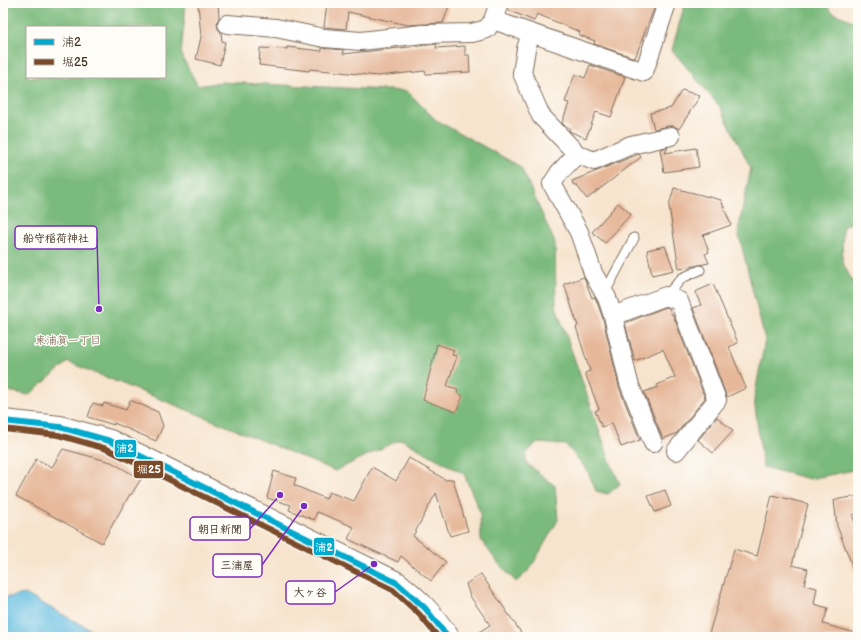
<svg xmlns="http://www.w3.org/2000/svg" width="861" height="640" font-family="'Balsamiq Sans','Klee One',sans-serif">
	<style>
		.forest { fill: #7aba7b; stroke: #5a724c; fill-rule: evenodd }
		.water { fill: #63bde1; stroke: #4f7480 }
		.building { fill: #e6b799 }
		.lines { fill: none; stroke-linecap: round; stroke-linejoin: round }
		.service-casing { stroke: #7d6b5c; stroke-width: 11 }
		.minor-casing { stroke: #7d6b5c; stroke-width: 20 }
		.secondary-casing { stroke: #7d6b5c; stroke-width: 24 }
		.service { stroke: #fff; stroke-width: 9 }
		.minor { stroke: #fff; stroke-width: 18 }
		.secondary { stroke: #fff; stroke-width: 22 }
		.bus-1-casing { stroke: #fdfcf7; stroke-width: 9 }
		.bus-2-casing { stroke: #fdfcf7; stroke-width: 9 }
		.bus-1 { stroke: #00a9ce; stroke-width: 6 }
		.bus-2 { stroke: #7a4b2a; stroke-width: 6 }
		.labels { text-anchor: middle; stroke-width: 3; stroke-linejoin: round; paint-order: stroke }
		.neighbourhood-label { font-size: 11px; fill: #775b49; stroke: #fdfcf7 }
		.leader { fill: none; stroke: #7b2cbf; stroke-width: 1.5 }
		.callout-dot { fill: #7b2cbf; stroke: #fdfcf7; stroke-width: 1.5 }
		.callout { fill: #fdfcf7; stroke: #7b2cbf; stroke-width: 1.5 }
		.callout-label { font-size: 11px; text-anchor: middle; font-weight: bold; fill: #3b2a1e }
		.line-badge { stroke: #fdfcf7; stroke-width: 1.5 }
		.badge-label { font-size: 11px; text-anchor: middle; font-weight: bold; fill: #fff }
	</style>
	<rect width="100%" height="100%" fill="#fdfcf7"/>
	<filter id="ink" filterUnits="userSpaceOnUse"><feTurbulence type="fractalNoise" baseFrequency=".025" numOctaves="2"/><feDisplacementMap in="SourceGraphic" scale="8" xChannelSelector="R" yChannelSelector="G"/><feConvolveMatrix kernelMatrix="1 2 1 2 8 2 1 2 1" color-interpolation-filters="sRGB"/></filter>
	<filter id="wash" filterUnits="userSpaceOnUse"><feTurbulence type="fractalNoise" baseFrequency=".012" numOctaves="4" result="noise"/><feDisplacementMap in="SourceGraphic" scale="16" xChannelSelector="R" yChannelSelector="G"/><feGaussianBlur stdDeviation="0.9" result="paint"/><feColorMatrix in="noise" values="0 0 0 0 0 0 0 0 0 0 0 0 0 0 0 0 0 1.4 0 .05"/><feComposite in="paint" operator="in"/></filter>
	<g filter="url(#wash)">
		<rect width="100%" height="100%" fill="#f7e4ce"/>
		<path class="forest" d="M3 3H186L181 55 198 86 221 82 407 91 436 120 521 167 555 243 556 306 611 464 620 484 608 494 596 491 587 470 566 445 536 443 526 454V463L555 486 558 520 530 569 516 582 498 563 481 540 480 512 464 474 401 439 335 471 212 420 68 362 29 395 3 390ZM27 27H165V77H27Z
			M685 3H824L833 13 858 23V221L843 226 842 262 858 291V469L810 479 763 467 754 399 765 340 738 231 751 168 720 107 672 50Z"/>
		<path class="water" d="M25 594 104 637H3V598Z"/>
		<g id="blocks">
			<path class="building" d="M198 3H218L219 17 217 24 218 29 221 32 222 41 225 42 220 65 196 59 201 37Z
				M327 3H450L443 23 408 25 348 12 346 29 324 27Z
				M509 3H656L635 58 594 44 595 41 579 35 580 32 537 14 534 21 508 10Z
				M437 44 436 48 465 46V55H469L470 72 426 74 425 71 378 76 310 69 309 71 259 65 260 48 287 49V47L322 51V48L344 50 343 54Z
				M590 65 625 77 611 117 596 112 586 138 571 132 569 130 570 128 565 126 562 123 569 103 565 102 575 74 585 78Z
				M682 90 700 96 679 129 674 126H669L654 129 650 113 671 108Z
				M668 147 665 153 696 148 699 167 664 172 660 149Z
				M639 154 641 157 587 199 577 186H574L572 181Z
				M674 188 721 200 731 225 703 235 709 252 705 254 709 263 679 269 669 206Z
				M618 203 631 214 605 243 592 232Z
				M665 246 674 270 652 275 647 250Z
				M584 277 592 298 595 297 597 302 603 319 619 387 640 440 621 447 612 423 602 427 595 411 599 409 585 373 590 371 576 327 578 326 564 284Z
				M713 284 738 343 729 347 746 388 727 397 693 308 701 305 695 292Z
				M666 307 669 308 672 315H673L705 398 677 433 663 439 644 392 658 387 657 385 675 377 663 349 635 361 625 323Z
				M437 344 454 350 452 355 457 356 447 386 458 389 457 393 463 396 456 412 423 400Z
				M130 400 158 412 163 426 156 441 114 423V425L88 417 93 403 103 406 104 403 126 410Z
				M717 417 733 431 713 453 698 440Z
				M63 449 111 462 141 479 131 495 130 494 102 543 16 496 36 459 52 467Z
				M409 458 446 480 453 479 468 531 450 536 436 493 413 536 446 562 431 581 401 556 398 562 348 539 354 527 317 512 314 520 289 510 291 505 267 498 274 471 296 478 294 485 326 499 329 492 354 501 372 467 396 481Z
				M665 490 671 506 655 512 648 496Z
				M772 495 808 504 792 565 808 569 804 585 817 588 814 604 828 608 823 624 852 632 851 637H708L734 549 757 556Z
				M858 496V514L852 515 858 530V578H857L837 526 834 500Z
				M481 574 524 637H471L490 625 470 596 466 584Z"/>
		</g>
	</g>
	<g filter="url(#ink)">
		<use href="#blocks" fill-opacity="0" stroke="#7d6b5c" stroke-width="1"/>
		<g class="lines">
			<g class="service-casing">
				<path id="service" d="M604 294 634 238
					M666 296 682 278 700 270"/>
			</g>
			<g class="minor-casing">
				<path id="minor" d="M493 20 644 72 667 3
					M227 24 276 28 324 38 361 41 423 34 472 33 487 29 493 20 499 3
					M531 33 526 49 522 73 541 116 577 154 594 161 631 145 671 136
					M577 154 559 173 552 184 579 232 593 273 607 298 613 316 629 383 653 443
					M613 316 666 296 679 301 717 400 676 451"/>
			</g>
			<g class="secondary-casing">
				<path id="secondary" d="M3 421 60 427 110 441 397 583C419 600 433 615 448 637"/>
			</g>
			<use href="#service" class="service"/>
			<use href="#minor" class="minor"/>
			<use href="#secondary" class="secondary"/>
			<g class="bus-1-casing">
				<path id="bus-1" d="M3 421 60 427 110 441 397 583 425 608 448 637"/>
			</g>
			<g class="bus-2-casing">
				<path id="bus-2" d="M3 429 58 435 107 449 393 590 419 614 438 637"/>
			</g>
			<use href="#bus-1" class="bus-1"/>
			<use href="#bus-2" class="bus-2"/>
		</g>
	</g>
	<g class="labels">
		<g class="neighbourhood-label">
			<text x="68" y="344">東浦賀一丁目</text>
		</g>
	</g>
	<path class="leader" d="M99 309L97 238M280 495L250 529M304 506L262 565M374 564L335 592"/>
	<g class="callout-dot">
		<circle cx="99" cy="309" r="4"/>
		<circle cx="280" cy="495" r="4"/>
		<circle cx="304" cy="506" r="4"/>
		<circle cx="374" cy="564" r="4"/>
	</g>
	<g class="callout">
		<rect x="15" y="226" width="82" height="23" rx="4"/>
		<rect x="190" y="517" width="60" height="23" rx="4"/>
		<rect x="213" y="554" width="49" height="23" rx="4"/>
		<rect x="286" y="581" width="49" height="23" rx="4"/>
	</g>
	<g class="callout-label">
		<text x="56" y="242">船守稲荷神社</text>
		<text x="220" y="533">朝日新聞</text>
		<text x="237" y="569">三浦屋</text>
		<text x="310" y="596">大ヶ谷</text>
	</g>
	<g class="line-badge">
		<rect x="114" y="439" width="23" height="19" rx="4" fill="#00a9ce"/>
		<rect x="133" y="460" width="31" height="19" rx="4" fill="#7a4b2a"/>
		<rect x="313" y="537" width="22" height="19" rx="4" fill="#00a9ce"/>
	</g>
	<g class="badge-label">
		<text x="125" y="452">浦2</text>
		<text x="149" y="473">堀25</text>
		<text x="324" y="551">浦2</text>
	</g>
	<rect width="861" height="640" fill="none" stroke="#fdfcf7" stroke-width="16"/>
	<rect x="26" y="26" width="140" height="52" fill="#fdfcf7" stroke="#afa8a0"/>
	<rect x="34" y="39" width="20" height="6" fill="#00a9ce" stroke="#afa8a0"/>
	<text x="62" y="46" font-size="12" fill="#3b2a1e">浦2</text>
	<rect x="34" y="59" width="20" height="6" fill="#7a4b2a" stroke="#afa8a0"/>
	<text x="62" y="66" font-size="12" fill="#3b2a1e">堀25</text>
</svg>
